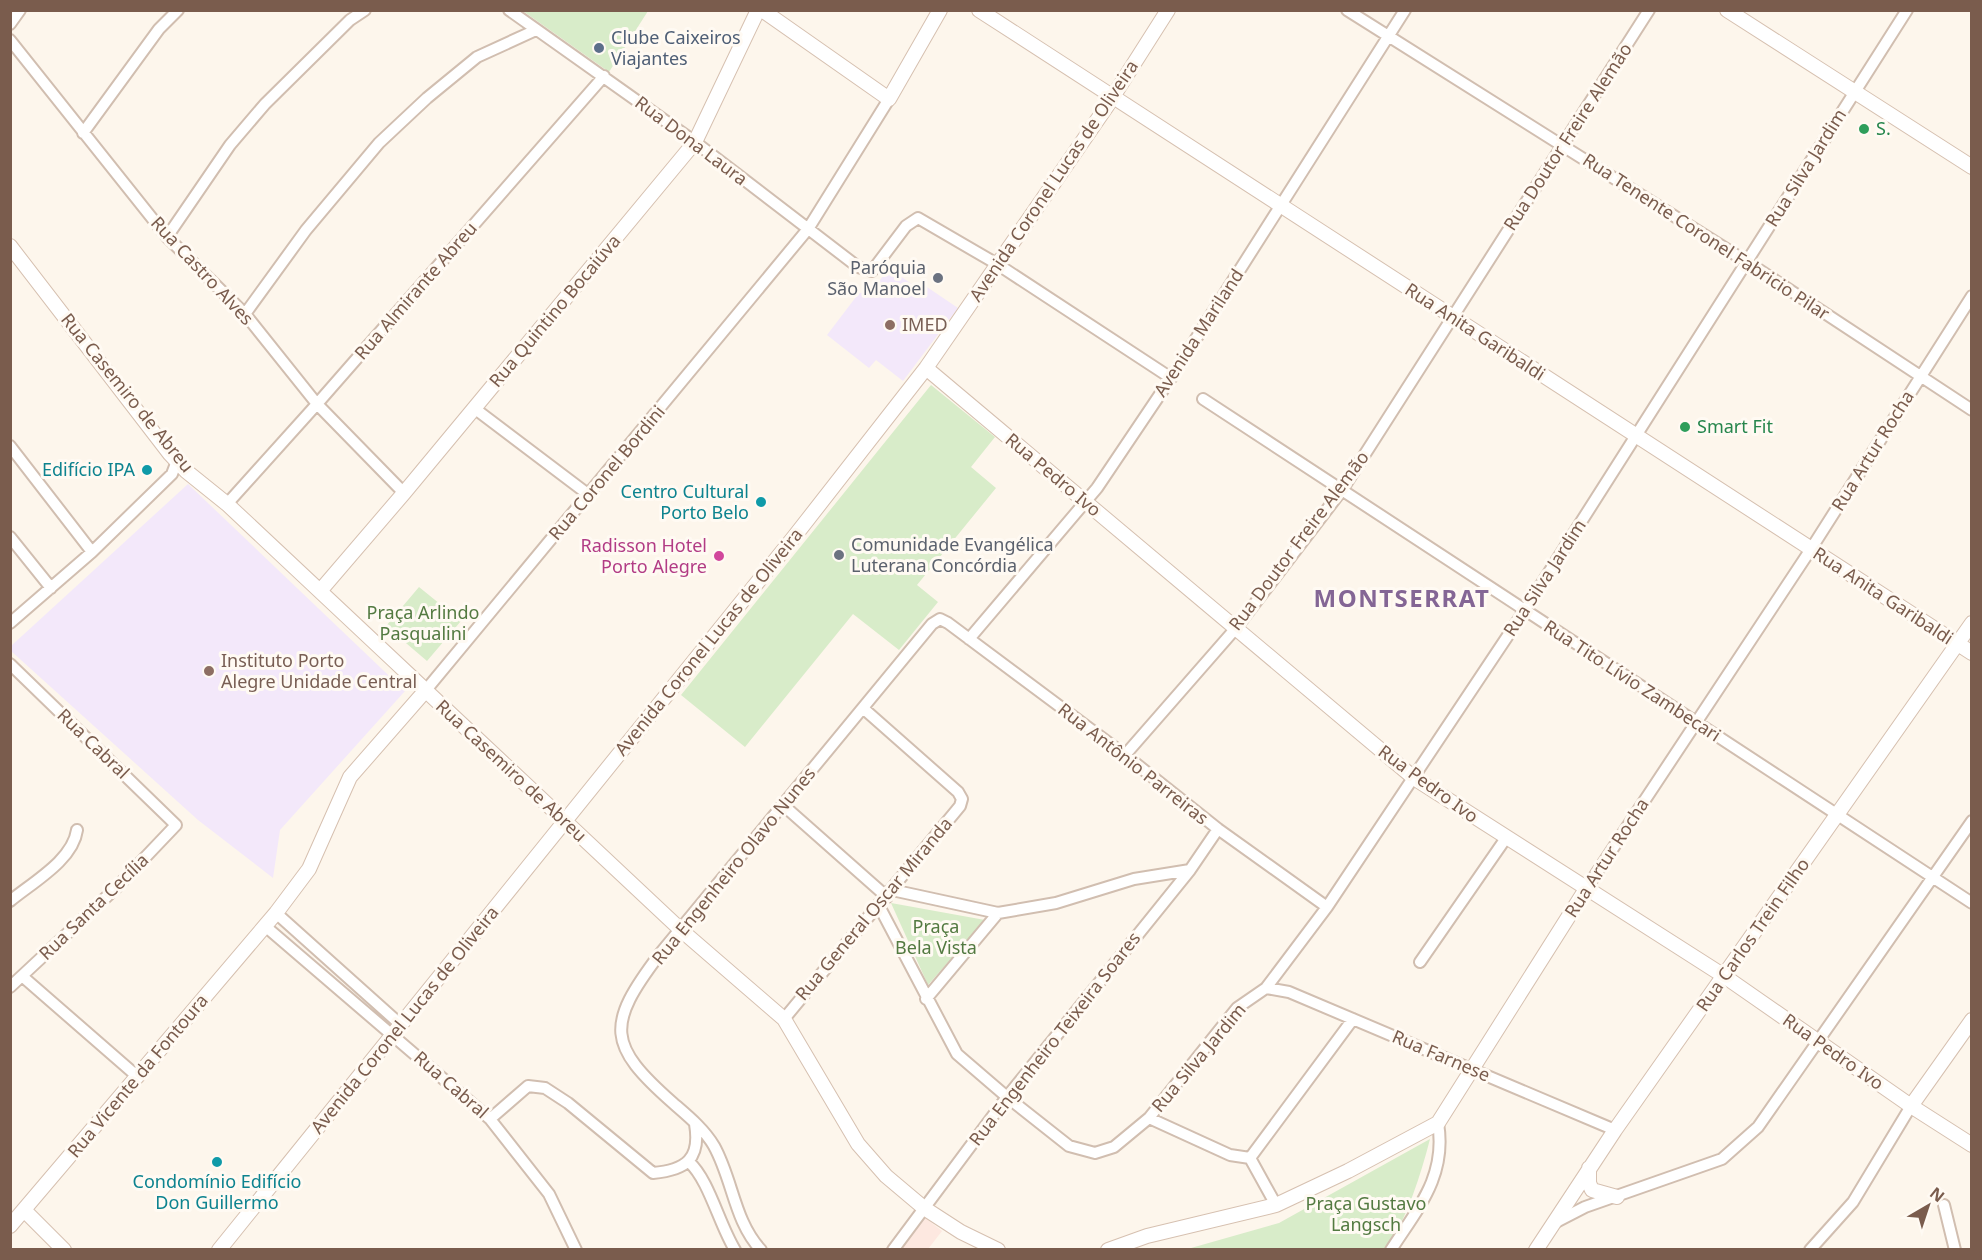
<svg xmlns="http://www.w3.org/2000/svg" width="1982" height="1260" font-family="'Noto Sans',sans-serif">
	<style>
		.commercial { fill: #fde8e0 }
		.education { fill: #f3e8fa }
		.green { fill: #d8ecc9 }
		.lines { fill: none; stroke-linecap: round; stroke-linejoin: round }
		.street-casing { stroke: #d1beb0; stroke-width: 14 }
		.secondary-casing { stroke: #d6c0b0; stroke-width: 16 }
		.street { stroke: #fff; stroke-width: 10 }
		.secondary { stroke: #fff; stroke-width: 14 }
		.service-dot { fill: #5c6f8a; stroke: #fffaf3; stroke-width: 2 }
		.leisure-dot { fill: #2e9e5b; stroke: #fffaf3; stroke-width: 2 }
		.worship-dot { fill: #6b7280; stroke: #fffaf3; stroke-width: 2 }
		.education-dot { fill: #8d6e63; stroke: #fffaf3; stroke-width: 2 }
		.culture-dot { fill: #0f9aa8; stroke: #fffaf3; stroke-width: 2 }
		.hotel-dot { fill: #d1479c; stroke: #fffaf3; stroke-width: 2 }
		.labels { text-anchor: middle; stroke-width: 6; stroke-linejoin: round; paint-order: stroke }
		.service-label { font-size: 18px; fill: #4e5e75; stroke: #fffaf3; text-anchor: start }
		.leisure-label { font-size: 18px; fill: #27864d; stroke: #fffaf3; text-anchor: start }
		.street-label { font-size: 18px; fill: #7a5c4d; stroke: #fffaf3 }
		.worship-label { font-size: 18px; fill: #5b616d; stroke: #fffaf3; text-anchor: end }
		.education-label { font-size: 18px; fill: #785e54; stroke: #fffaf3; text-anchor: start }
		.culture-label { font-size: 18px; fill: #0d838f; stroke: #fffaf3; text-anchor: end }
		.hotel-label { font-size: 18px; fill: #b23c85; stroke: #fffaf3; text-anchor: end }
		.park-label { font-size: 18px; fill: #537a41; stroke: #fffaf3 }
		.district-label { font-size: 24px; font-weight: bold; letter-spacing: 1.5px; fill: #846695; stroke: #fffaf3 }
	</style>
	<rect width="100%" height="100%" fill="#fdf6ec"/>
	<path class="commercial" d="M924 1217 942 1231 928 1249H904L900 1247Z"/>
	<path class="education" d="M889 268 920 290 924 285 958 308 903 381 876 360 869 368 827 335 859 293 871 292Z
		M188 484 405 691 280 830 273 878 198 820 11 651V646Z"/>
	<path class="green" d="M523 11H648L609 72Z
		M931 385 995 437 971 467 996 488 917 585 938 602 899 650 853 614 745 747 681 695Z
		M419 587 461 621 427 661 386 626Z
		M891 903 985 920 928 985Z
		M1430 1139C1420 1178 1408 1213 1388 1249L1184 1250 1279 1223Z"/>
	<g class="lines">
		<g class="street-casing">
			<path id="street" d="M509 10 695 142 858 267 872 271 906 226 918 218 997 264 1171 378
				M1347 10 1747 262 1972 410
				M10 24 20 10
				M10 40 167 237 245 314 317 404 404 493
				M83 133 159 29 178 10
				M167 237 230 145 265 104 350 20 365 10
				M245 314 306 230 379 143 427 98 477 57 536 30
				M1203 399 1972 903
				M474 408 589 495
				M10 446 92 552
				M227 504 317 404 604 76
				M10 537 51 588
				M10 623 92 552 172 474 177 461
				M969 639 1097 488 1171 378 1405 10
				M10 664 176 825 116 888 10 987
				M426 690 808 229 889 99
				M1125 755 1236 628 1342 490 1649 10
				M783 805 887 897
				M1586 889 1811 549 1972 296
				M892 890 998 913 1056 903 1134 879 1190 870
				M10 901C33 882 73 860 77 830
				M879 906 957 1054 1007 1097 1069 1146 1095 1153 1114 1147 1149 1118 1237 1008 1266 988 1327 907 1525 610 1907 10
				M276 913 401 1025
				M265 926 490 1119 549 1194 576 1250
				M1420 962 1506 838
				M22 976 138 1077
				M1266 988 1289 992 1615 1130
				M926 999 998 913
				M784 1019 960 806 962 799 958 792 864 709
				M1149 1118 1230 1155 1250 1158 1276 1205
				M490 1119 528 1086 545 1088 568 1103 653 1173C686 1170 701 1159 695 1124
				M1250 1158 1353 1019
				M689 1162C709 1180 719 1224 735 1250
				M1944 1205 1955 1250
				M1554 1223 1585 1207 1722 1159 1758 1127 1972 821
				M761 1250C734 1221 733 1180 714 1146 704 1129 688 1116 673 1103 607 1045 606 1025 659 955L932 624 940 619 948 623 1125 755 1218 829 1327 907
				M893 1250 1007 1097 1190 870 1218 829
				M1391 1250C1418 1208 1447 1176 1438 1123
				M1810 1250 1853 1202 1911 1106"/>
		</g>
		<g class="secondary-casing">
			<path id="secondary" d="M762 10 889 99 940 10
				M979 10 1972 653
				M1727 10 1972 167
				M10 246 170 454 186 471 227 504 681 930 784 1019 858 1144 886 1176 924 1208 961 1232 998 1250
				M926 368 1414 778 1724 976 1911 1106 1972 1145
				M320 591 404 493 695 142 758 10
				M1911 1106 1972 1020
				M1589 1168V1183L1592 1190 1617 1197
				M24 1210 64 1250
				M10 1226 276 913 309 869 350 777 426 690
				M219 1250 794 537 926 368 1107 106 1168 10
				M1108 1250 1147 1236 1276 1205 1348 1171 1438 1123 1586 889
				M1536 1250 1615 1130 1972 623"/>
		</g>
		<use href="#street" class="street"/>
		<use href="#secondary" class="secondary"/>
	</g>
	<circle class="service-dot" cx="599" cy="48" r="6"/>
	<g class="leisure-dot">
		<circle cx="1864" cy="129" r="6"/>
		<circle cx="1685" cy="427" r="6"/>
	</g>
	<g class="worship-dot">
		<circle cx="938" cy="278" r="6"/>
		<circle cx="839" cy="555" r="6"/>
	</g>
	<g class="education-dot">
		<circle cx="890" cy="325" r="6"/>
		<circle cx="209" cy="671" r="6"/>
	</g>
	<g class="culture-dot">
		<circle cx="147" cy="470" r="6"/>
		<circle cx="761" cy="502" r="6"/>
		<circle cx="217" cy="1162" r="6"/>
	</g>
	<circle class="hotel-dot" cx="719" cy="556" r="6"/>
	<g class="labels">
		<g class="service-label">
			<text x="611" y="44">Clube Caixeiros<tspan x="611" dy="21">Viajantes</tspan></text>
		</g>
		<g class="leisure-label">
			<text x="1876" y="135">S.</text>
			<text x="1697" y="433">Smart Fit</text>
		</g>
		<g class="street-label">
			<text transform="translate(1568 137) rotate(-57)" y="6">Rua Doutor Freire Alemão</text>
			<text transform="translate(691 141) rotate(37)" y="6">Rua Dona Laura</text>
			<text transform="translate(1806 168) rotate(-58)" y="6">Rua Silva Jardim</text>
			<text transform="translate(1054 181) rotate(-56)" y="6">Avenida Coronel Lucas de Oliveira</text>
			<text transform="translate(1706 237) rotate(33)" y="6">Rua Tenente Coronel Fabricio Pilar</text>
			<text transform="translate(202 271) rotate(47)" y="6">Rua Castro Alves</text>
			<text transform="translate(416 291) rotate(-49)" y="6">Rua Almirante Abreu</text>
			<text transform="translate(555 311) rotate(-50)" y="6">Rua Quintino Bocaiúva</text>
			<text transform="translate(1475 332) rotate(33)" y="6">Rua Anita Garibaldi</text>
			<text transform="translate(1199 333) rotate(-57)" y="6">Avenida Mariland</text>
			<text transform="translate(127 393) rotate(51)" y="6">Rua Casemiro de Abreu</text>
			<text transform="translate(1873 451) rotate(-58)" y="6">Rua Artur Rocha</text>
			<text transform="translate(607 473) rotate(-50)" y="6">Rua Coronel Bordini</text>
			<text transform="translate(1053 475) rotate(40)" y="6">Rua Pedro Ivo</text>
			<text transform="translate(1299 541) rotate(-53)" y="6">Rua Doutor Freire Alemão</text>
			<text transform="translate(1545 578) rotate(-57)" y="6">Rua Silva Jardim</text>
			<text transform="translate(1883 596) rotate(33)" y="6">Rua Anita Garibaldi</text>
			<text transform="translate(709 642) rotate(-51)" y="6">Avenida Coronel Lucas de Oliveira</text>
			<text transform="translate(1632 681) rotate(33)" y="6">Rua Tito Lívio Zambecari</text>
			<text transform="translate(93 744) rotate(44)" y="6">Rua Cabral</text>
			<text transform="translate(1133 764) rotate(38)" y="6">Rua Antônio Parreiras</text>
			<text transform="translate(511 771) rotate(43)" y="6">Rua Casemiro de Abreu</text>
			<text transform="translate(1428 784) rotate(36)" y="6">Rua Pedro Ivo</text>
			<text transform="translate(1607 858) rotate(-57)" y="6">Rua Artur Rocha</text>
			<text transform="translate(734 866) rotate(-51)" y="6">Rua Engenheiro Olavo Nunes</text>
			<text transform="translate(94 907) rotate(-44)" y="6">Rua Santa Cecília</text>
			<text transform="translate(874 909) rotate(-50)" y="6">Rua General Oscar Miranda</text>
			<text transform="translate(1753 935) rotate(-55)" y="6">Rua Carlos Trein Filho</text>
			<text transform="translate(405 1020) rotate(-51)" y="6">Avenida Coronel Lucas de Oliveira</text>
			<text transform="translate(1055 1039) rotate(-52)" y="6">Rua Engenheiro Teixeira Soares</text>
			<text transform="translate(1833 1052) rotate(35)" y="6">Rua Pedro Ivo</text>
			<text transform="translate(1441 1056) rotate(23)" y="6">Rua Farnese</text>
			<text transform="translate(1199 1058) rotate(-50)" y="6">Rua Silva Jardim</text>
			<text transform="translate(138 1076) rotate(-50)" y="6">Rua Vicente da Fontoura</text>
			<text transform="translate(451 1085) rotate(41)" y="6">Rua Cabral</text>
		</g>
		<g class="worship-label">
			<text x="926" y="274">Paróquia<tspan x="926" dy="21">São Manoel</tspan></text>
			<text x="851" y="551" text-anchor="start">Comunidade Evangélica<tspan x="851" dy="21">Luterana Concórdia</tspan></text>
		</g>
		<g class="education-label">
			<text x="902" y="331">IMED</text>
			<text x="221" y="667">Instituto Porto<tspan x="221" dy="21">Alegre Unidade Central</tspan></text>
		</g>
		<g class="culture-label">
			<text x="135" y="476">Edifício IPA</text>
			<text x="749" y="498">Centro Cultural<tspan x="749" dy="21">Porto Belo</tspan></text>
			<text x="217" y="1188" text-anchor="middle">Condomínio Edifício<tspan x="217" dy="21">Don Guillermo</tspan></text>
		</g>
		<g class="hotel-label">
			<text x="707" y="552">Radisson Hotel<tspan x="707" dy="21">Porto Alegre</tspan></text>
		</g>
		<g class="park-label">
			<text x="423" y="619">Praça Arlindo<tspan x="423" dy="21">Pasqualini</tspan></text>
			<text x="936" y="933">Praça<tspan x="936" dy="21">Bela Vista</tspan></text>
			<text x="1366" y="1210">Praça Gustavo<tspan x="1366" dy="21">Langsch</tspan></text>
		</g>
		<g class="district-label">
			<text x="1402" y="607">MONTSERRAT</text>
		</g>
	</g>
	<rect width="1982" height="1260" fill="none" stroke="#7a5c4d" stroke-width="24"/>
	<g transform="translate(1928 1206) rotate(39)" stroke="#fffaf3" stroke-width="4.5" paint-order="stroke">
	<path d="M0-4.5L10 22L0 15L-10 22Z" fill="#7a5c4d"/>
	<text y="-9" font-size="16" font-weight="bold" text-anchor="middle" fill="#7a5c4d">N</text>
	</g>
</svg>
